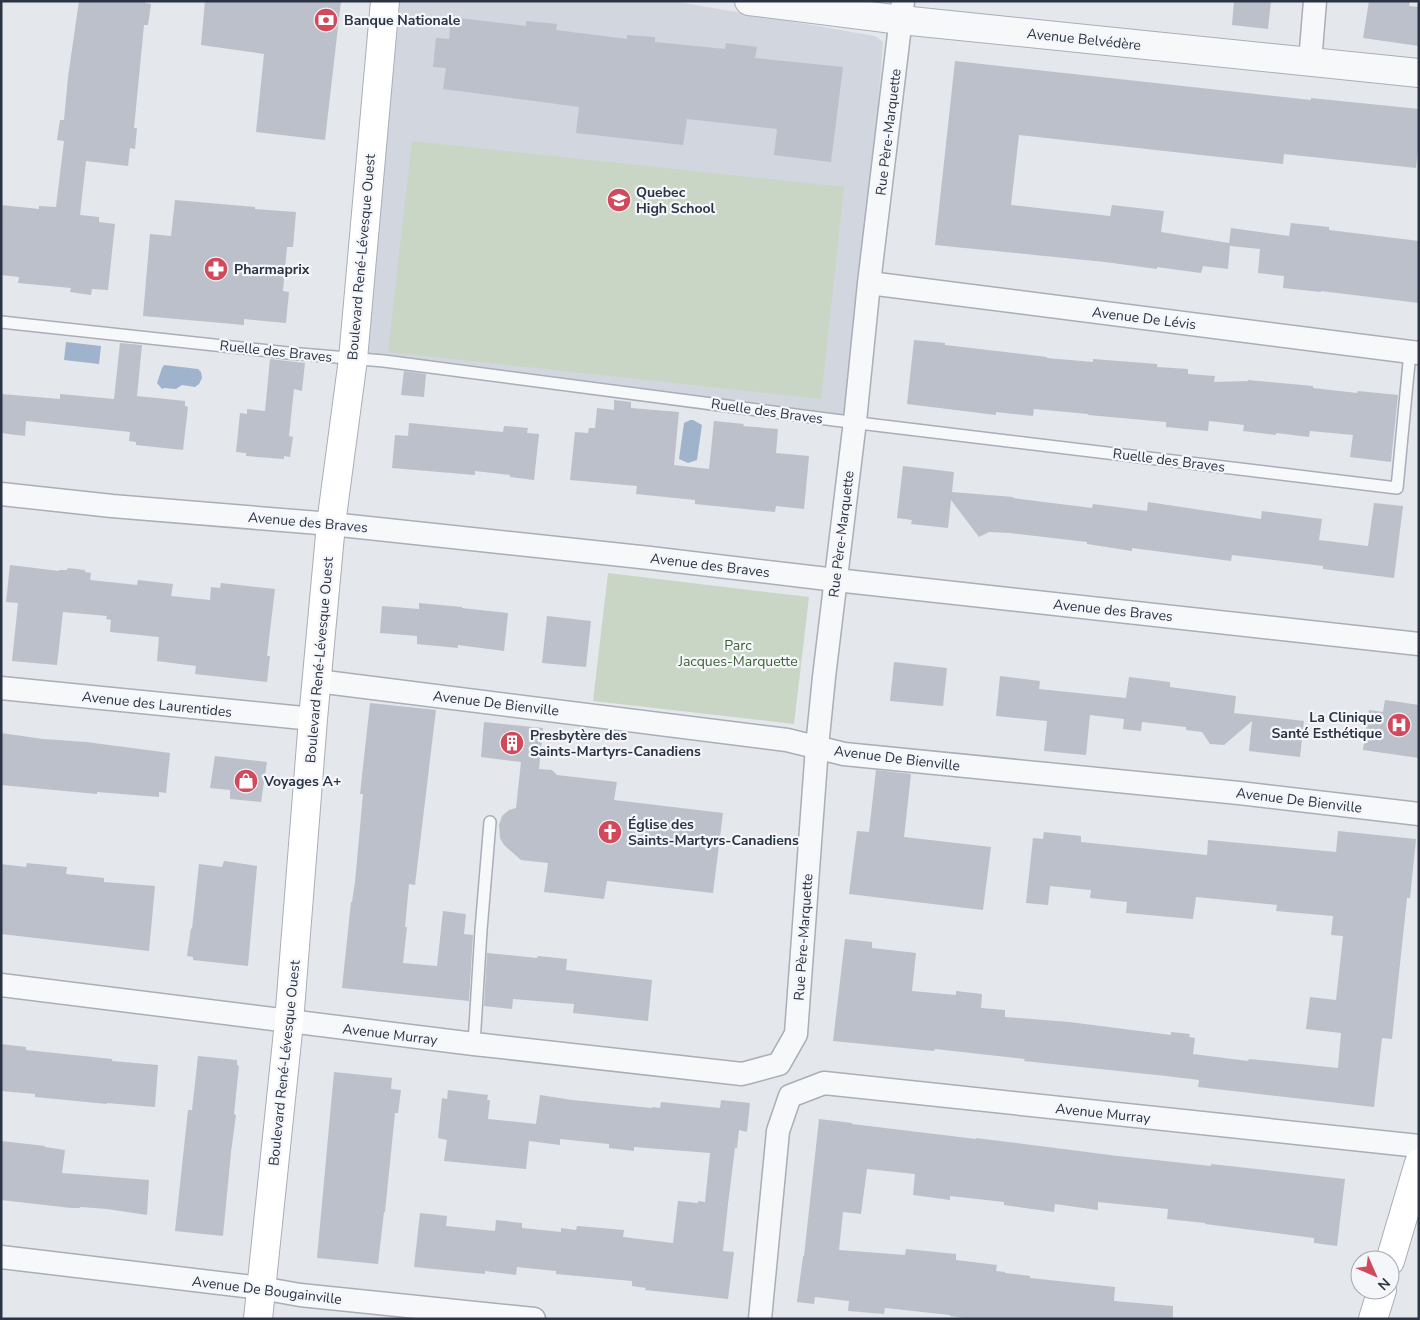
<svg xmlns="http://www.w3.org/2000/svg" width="1420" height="1320" font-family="'Nunito Sans',sans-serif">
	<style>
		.built { fill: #d2d6de }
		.green { fill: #c9d6c5 }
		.water { fill: #9fb4cc }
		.building { fill: #bbc0ca }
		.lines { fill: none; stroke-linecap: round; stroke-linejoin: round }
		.service-casing { stroke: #a9aeb7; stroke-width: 14 }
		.minor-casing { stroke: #a9aeb7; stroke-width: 25 }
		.tertiary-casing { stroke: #a9aeb7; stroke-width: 30 }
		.secondary-casing { stroke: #a9aeb7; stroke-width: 30 }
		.service { stroke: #f7f8fa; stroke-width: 11 }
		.minor { stroke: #f7f8fa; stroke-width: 22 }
		.tertiary { stroke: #f7f8fa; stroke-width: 28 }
		.secondary { stroke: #fff; stroke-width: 28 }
		.labels { text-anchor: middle; stroke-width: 4.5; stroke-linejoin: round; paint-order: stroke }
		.poi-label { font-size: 14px; font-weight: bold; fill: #2b3445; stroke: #f4f6f9; text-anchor: start }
		.street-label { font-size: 14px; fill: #2b3445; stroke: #f4f6f9 }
		.park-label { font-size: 14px; fill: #3f6138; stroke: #f4f6f9 }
	</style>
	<rect width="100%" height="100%" fill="#e4e7ec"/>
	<path class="built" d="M385 1H672L875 36 883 42 855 421 353 359Z"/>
	<path class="green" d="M412 141 844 187 821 399 388 352Z
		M608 573 809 597 794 724 593 701Z"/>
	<path class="water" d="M66 342 101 346 99 364 64 360Z
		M164 365 198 369 201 372 202 378 199 384 195 387 182 385 176 389 164 388 162 389 157 383 162 368Z
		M690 420H693L702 425 697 460 688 463 679 459 684 423Z"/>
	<path class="building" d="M79 1H145V3L151 4 148 25H144L134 128H137L135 149 130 148 128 166 86 161 80 215 99 217V222L115 224 108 290 92 289 91 295 70 292 71 288 18 283 19 277 1 275V205L39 209V206L56 207 64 141 57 140 60 120H64L68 77Z
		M205 1H341L325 140 256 132 264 54 201 45Z
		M1234 1H1271L1268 29 1232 25Z
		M1369 1H1410L1409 6 1419 7V46L1363 38Z
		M451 17 526 26V21L557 24 556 30 627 39V35L655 37V42L725 49 726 43 757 47 755 58 843 67 831 162 774 155 777 129 687 119 683 145 576 133 579 107 443 89 446 68 433 67 436 38 449 39Z
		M955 61 1311 100V98L1419 109V140L1416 168 1284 154 1283 164 1019 135 1011 205 1110 216 1112 205 1164 211 1161 232 1229 243 1231 228 1289 236 1291 223 1329 227V230L1419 241V303L1321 291V292L1283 288 1284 276 1258 273 1260 249 1230 246 1228 269 1203 266 1201 273 1157 267V269L1105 262 935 245Z
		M175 200 255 207V209L296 212 293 247H287L283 291 289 292 286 323 244 319V325L143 316 150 234 171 236Z
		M914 340 945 343V345L1047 357V358L1093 362V359L1157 364V367L1188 369V374L1215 376 1214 382 1248 381V380L1313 386V388L1357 393 1358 391 1398 395 1391 462 1350 457 1353 435 1310 431 1309 437 1276 433V435L1243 431 1244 425 1209 421 1208 431 1166 427V422L1088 415V414L1034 409 1033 416 996 412V415L907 404Z
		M120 343 142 345 137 396 185 401V406L188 407 183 450 136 445V442L129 441 130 432 26 421 25 436 1 433V394L60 399V394L114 399Z
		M270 359 305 363 302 391 294 389 289 436 293 437 290 457 284 456V459L246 456V453L236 452 240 413 247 414V409L265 411Z
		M404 371 426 374 424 397 401 395Z
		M614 400 631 402V408L679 412 674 465 709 469 714 421 744 424 743 426 778 429 776 453 809 456 804 509 776 506 775 512 695 504V500L636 494 637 486 570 480 575 432 588 433 589 428H595L597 408 614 410Z
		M409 423 503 432 504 426 528 428 527 433 539 434 534 480 510 477V475L475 471V475L392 468 395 435 408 436Z
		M903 466 954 472 952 492 1013 497V498L1092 508 1093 504 1147 511 1148 502 1261 519 1262 511 1322 519 1319 540 1368 546 1374 503 1403 506 1394 578 1323 569V566L1232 555 1231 561 1132 548V551L1087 544V542L1010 533 989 532 979 537 951 500 948 528 911 524 912 520 897 518Z
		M10 565 59 571V570H67L68 568 85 570V572L91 573 90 580 137 585 138 580 173 584 171 596 210 600 211 587 220 588 221 583 275 589 267 656H270L267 682 195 674 196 666 157 661 159 637 110 632 111 620 106 619 107 616 63 612 57 665 12 661 18 603 6 602Z
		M419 603 462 607V608L508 613 504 651 458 645V648L417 644V636L380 633 382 606 419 609Z
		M547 616 591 621 586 667 542 663Z
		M894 662 947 668 943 706 890 701Z
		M1000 676 1040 681 1039 689 1126 698 1129 677 1170 682V687L1236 696 1234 713 1304 721 1300 757 1249 751 1252 721 1224 745 1210 744 1202 732 1186 730V727L1142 722 1141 731 1123 729 1124 719 1090 715 1086 755 1044 751 1047 721 996 716Z
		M1385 700 1419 705V758L1363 750 1369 710 1383 712Z
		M370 703 436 710 415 885 409 884 405 927H407L403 963 437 966 443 911 466 914 464 934 473 935 469 1001 342 988 351 902H352L355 882 363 794H360Z
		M484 722 543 728 539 769 552 770 557 775 617 782 614 800 723 813 713 893 607 881 604 899 544 892 548 863 521 860 504 845 500 838 499 825 502 816 509 810 516 808 521 762 481 757Z
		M1 733 43 739 86 742 170 753 166 793 159 792V797L97 792V794L1 785Z
		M215 756 267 762 261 802 230 799V790L210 788Z
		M876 770 911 774 904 837 991 847 983 910 849 894 857 831 869 832Z
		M1338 831 1416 839 1410 898H1407L1392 1039 1382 1038 1374 1107 1198 1087 1199 1080 1166 1076 1024 1061 1025 1059 935 1049 934 1051 833 1041 845 939 872 942V948L916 953 912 991 956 995V991L982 994 981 1008 1005 1010V1017L1069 1022 1171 1035V1032L1190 1034 1189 1037 1195 1038 1193 1054 1248 1061 1249 1059 1338 1068 1341 1033 1306 1029 1310 997 1336 1000 1343 936 1331 935 1333 916 1276 911 1277 905 1196 897 1193 919 1126 913 1127 902 1090 898 1091 890 1050 886 1048 905 1026 903 1033 838 1043 839 1044 832 1081 836V842L1207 855 1208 840 1336 852Z
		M224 861 257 866 248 966 193 960V957L187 956 191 928 192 929 199 864 222 867Z
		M27 863 67 867 66 874 104 878V882L155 886 149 951 1 934V864L26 867Z
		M487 953 537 958 538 956 567 959 566 970 652 980 648 1021 573 1013 574 1004 513 999 512 1009 484 1006Z
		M1 1044 26 1047V1050L112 1059V1061L158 1065 155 1107 107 1103V1104L35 1097V1094L1 1091Z
		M198 1056 237 1060V1065L239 1066 234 1114 236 1115 231 1152 223 1236 175 1231 188 1110H192Z
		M334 1072 392 1078 391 1089 401 1090 398 1113H395L385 1212H384L378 1264 317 1258Z
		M448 1090 488 1095 487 1100H490L488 1119 536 1124 540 1095 572 1100 652 1108V1107L660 1108 661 1102 720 1108 721 1100 750 1103 747 1132 739 1130 737 1148H735L728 1204 723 1251 734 1252 728 1299 645 1290 646 1288 632 1286V1281L556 1274V1271L517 1267 516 1275 485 1271V1274L414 1267 420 1213 447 1216 446 1226 495 1231 496 1220 522 1223V1228L561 1232V1228L576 1230 577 1226 624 1230 623 1237 673 1243 678 1201 698 1203V1201L705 1202 710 1153 634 1147V1151L609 1148V1144L560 1139V1145L529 1141 526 1169 444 1161 447 1140 438 1138 442 1098 447 1099Z
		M819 1119 852 1123V1124L976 1139V1138L1118 1156 1211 1166V1164L1345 1179 1337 1246 1314 1243V1238L1205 1224V1223L1167 1219 1168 1209 1098 1202V1210L1055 1204 1054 1212 1004 1205V1202L950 1196V1200L913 1195 915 1174 867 1169 861 1214 843 1212 839 1250 905 1255 906 1249 956 1254V1260L997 1265 996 1271 1005 1272V1273L1030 1276V1278L1115 1287 1114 1301 1173 1306V1319H971L950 1316V1315L885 1308 884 1314 848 1311 849 1301 815 1297 814 1304 797 1302 803 1256H804Z
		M1 1141 45 1146V1147L65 1150 62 1173 149 1180 147 1215 107 1209 81 1207 79 1208H71L1 1200Z"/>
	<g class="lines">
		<g class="service-casing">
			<path id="service" d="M1 322 288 353 384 361 834 420 1397 488 1410 352
				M474 1044 481 930 490 822"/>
		</g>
		<g class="minor-casing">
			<path id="minor" d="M1310 62 1315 1
				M869 283 1419 353
				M1 494 112 506 331 524 650 558 836 580 1419 644
				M317 681 787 740 844 754 1239 793 1419 814
				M1 688 313 719
				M1 985 474 1044 742 1074 779 1064 796 1034 817 747 824 677 855 421 869 283 903 1
				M1 1257 261 1288 300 1295 534 1319
				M760 1319 778 1131 790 1096 824 1083 1419 1146"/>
		</g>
		<g class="tertiary-casing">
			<path id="tertiary" d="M749 1 901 20 1419 73"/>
		</g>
		<g class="secondary-casing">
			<path id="secondary" d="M1390 1261 1419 1163
				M258 1319 289 1022 313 719 331 524 353 359 385 1
				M1373 1319 1382 1290"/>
		</g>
		<use href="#service" class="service"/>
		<use href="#minor" class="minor"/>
		<use href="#tertiary" class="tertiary"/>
		<use href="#secondary" class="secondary"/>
	</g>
	<defs>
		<g id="bank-disc" transform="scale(1.25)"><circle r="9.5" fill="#d1495b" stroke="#f4f6f9"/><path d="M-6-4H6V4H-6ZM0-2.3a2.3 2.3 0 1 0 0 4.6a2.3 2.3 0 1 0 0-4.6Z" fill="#fff"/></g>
		<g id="school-disc" transform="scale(1.25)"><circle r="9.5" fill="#d1495b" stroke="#f4f6f9"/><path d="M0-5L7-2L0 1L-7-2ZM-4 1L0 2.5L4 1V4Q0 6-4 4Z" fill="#fff"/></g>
		<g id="pharmacy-disc" transform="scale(1.25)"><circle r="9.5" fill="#d1495b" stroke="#f4f6f9"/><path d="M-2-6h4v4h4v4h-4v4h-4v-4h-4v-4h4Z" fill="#fff"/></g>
		<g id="hospital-disc" transform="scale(1.25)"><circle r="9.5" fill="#d1495b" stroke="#f4f6f9"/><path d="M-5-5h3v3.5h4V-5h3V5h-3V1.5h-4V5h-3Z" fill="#fff"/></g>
		<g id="building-disc" transform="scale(1.25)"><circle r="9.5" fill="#d1495b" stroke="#f4f6f9"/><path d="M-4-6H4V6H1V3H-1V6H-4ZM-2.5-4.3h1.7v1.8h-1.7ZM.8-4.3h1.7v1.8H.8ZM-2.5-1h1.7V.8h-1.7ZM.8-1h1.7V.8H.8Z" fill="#fff"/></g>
		<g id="shop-disc" transform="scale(1.25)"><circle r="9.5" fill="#d1495b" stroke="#f4f6f9"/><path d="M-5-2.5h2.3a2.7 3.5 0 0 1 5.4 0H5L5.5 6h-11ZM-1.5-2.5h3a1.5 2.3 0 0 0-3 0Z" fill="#fff"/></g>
		<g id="church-disc" transform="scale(1.25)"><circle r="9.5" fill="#d1495b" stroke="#f4f6f9"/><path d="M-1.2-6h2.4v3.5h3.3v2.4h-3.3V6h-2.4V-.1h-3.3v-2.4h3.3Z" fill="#fff"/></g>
	</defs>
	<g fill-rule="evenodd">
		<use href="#bank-disc" x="326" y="20"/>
		<use href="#school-disc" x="619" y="200"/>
		<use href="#pharmacy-disc" x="216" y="269"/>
		<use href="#hospital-disc" x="1399" y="725"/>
		<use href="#building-disc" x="512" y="743"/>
		<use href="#shop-disc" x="246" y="781"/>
		<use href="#church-disc" x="610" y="832"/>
	</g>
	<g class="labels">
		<g class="poi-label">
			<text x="344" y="25">Banque Nationale</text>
			<text x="636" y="197">Quebec<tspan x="636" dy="16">High School</tspan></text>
			<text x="234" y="274">Pharmaprix</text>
			<text x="1382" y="722" text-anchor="end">La Clinique<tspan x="1382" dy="16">Santé Esthétique</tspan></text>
			<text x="530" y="740">Presbytère des<tspan x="530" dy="16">Saints-Martyrs-Canadiens</tspan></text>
			<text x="264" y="786">Voyages A+</text>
			<text x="628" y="829">Église des<tspan x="628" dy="16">Saints-Martyrs-Canadiens</tspan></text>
		</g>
		<g class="street-label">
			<text transform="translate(1084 39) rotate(6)" y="5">Avenue Belvédère</text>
			<text transform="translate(888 132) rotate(-83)" y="5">Rue Père-Marquette</text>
			<text transform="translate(361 257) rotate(-85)" y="5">Boulevard René-Lévesque Ouest</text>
			<text transform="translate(1144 318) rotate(7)" y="5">Avenue De Lévis</text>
			<text transform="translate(276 351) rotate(6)" y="5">Ruelle des Braves</text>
			<text transform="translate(767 411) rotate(8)" y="5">Ruelle des Braves</text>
			<text transform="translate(1169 460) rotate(7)" y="5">Ruelle des Braves</text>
			<text transform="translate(308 522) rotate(5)" y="5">Avenue des Braves</text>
			<text transform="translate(841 534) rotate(-83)" y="5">Rue Père-Marquette</text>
			<text transform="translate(710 565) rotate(7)" y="5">Avenue des Braves</text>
			<text transform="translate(1113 610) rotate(6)" y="5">Avenue des Braves</text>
			<text transform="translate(319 660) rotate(-85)" y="5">Boulevard René-Lévesque Ouest</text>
			<text transform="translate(496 703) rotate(7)" y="5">Avenue De Bienville</text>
			<text transform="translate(157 704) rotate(6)" y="5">Avenue des Laurentides</text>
			<text transform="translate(897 758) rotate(7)" y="5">Avenue De Bienville</text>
			<text transform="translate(1299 800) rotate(7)" y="5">Avenue De Bienville</text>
			<text transform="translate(803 937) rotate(-86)" y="5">Rue Père-Marquette</text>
			<text transform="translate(390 1034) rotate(7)" y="5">Avenue Murray</text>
			<text transform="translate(284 1063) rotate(-84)" y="5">Boulevard René-Lévesque Ouest</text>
			<text transform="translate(1103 1113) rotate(6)" y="5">Avenue Murray</text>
			<text transform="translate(267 1290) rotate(7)" y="5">Avenue De Bougainville</text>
		</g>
		<g class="park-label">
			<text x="738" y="650">Parc<tspan x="738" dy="16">Jacques-Marquette</tspan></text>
		</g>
	</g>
	<rect width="1420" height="1320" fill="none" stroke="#2b3445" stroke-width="5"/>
	<g transform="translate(1375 1275) rotate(135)"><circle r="24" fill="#f4f6f9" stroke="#a4a8b1"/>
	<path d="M0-4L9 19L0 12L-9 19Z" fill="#d1495b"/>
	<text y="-8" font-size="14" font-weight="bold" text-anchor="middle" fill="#2b3445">N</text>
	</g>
</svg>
